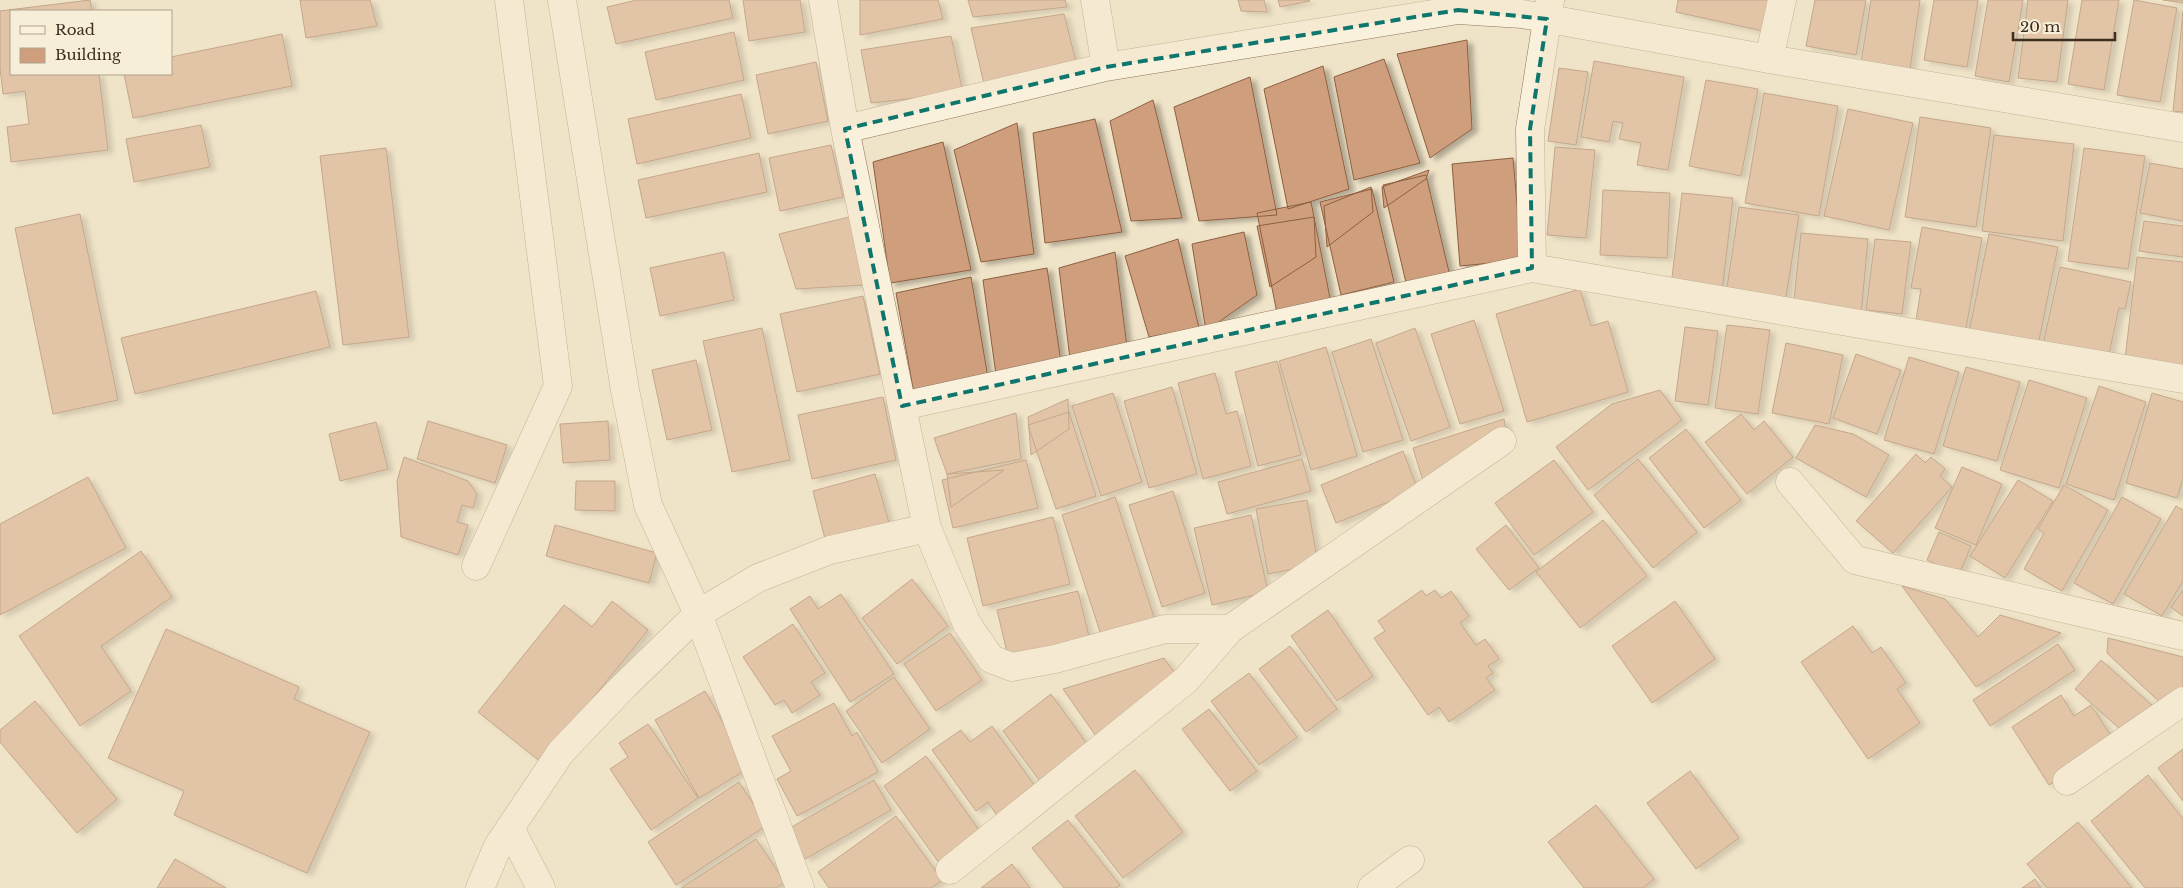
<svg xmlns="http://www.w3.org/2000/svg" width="2183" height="888" font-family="'Libre Baskerville',serif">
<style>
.building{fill:#cf9f7d;stroke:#8d5f41;filter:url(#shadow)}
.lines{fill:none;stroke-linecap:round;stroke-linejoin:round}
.street-casing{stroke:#8d765c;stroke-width:29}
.street{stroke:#faf1dc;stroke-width:28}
.marked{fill:none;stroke:#0f766e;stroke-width:4;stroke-dasharray:10 6;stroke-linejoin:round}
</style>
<defs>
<filter id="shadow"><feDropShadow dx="5.5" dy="3" stdDeviation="2.5" flood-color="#0004"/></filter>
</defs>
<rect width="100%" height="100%" fill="#f0e4c8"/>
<!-- building -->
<path class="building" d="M90 0 92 11H11V74H99L108 150 11 162 7 127 29 124 25 91 3 94 0 68V11Z
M300 0H370L377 26 306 38Z
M637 0H729L733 18 616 44 607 7Z
M743 0H800L805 32 749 41Z
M860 0H938L943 19 860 35Z
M968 0H1065L1067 7 973 17Z
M1238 0H1264L1267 12 1241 11Z
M1278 0H1309L1310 1 1280 7Z
M1678 0H1770L1763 31 1676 12Z
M1815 0H1866L1856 55 1806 46Z
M1871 0H1920L1910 69 1861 62Z
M1934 0H1978L1967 67 1924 60Z
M1988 0H2023L2009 82 1975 76Z
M2028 0H2068L2057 82 2018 78Z
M2082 0H2119L2104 90 2068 84Z
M2134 0 2177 8 2160 102 2117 95Z
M2163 0H2183V3Z
M2183 11V112L2173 111Z
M1064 14 1076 62 984 84 971 28Z
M734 32 744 80 656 100 645 52Z
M282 34 292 86 133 118 124 74H171V57Z
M951 36 963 93 871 103 861 50Z
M1467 40 1472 129 1430 158 1397 54Z
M1384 59 1420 163 1354 180 1334 77Z
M1594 61 1684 77 1668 170 1637 165 1641 143 1619 139 1623 123 1613 121 1609 142 1581 137Z
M816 62 828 121 768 134 756 75Z
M1323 66 1349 189 1288 209 1264 89Z
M1559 68 1588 72 1576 145 1548 141Z
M1250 77 1277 215 1199 221 1174 107Z
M1706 80 1758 89 1741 176 1689 166Z
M1764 93 1838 106 1819 216 1745 203Z
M741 94 751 138 637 164 628 119Z
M1153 100 1182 218 1131 221 1110 121Z
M1848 109 1913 123 1889 230 1824 216Z
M1920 117 1991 128 1976 227 1905 217Z
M1095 119 1122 232 1045 243 1033 133Z
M1017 123 1034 254 981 262 954 150Z
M201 125 210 167 134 182 126 139Z
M1994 135 2074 144 2063 241 1982 231Z
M943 142 971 270 890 283 873 162Z
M831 145 843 197 780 211 769 158Z
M1555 147 1595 150 1586 238 1547 235Z
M386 148 409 337 343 345 320 156Z
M2084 148 2145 156 2128 269 2068 261Z
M759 153 767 192 646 218 638 180Z
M1513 158 1522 260 1460 266 1452 164Z
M2150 163 2183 169V221L2140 213Z
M1429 170 1426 179 1384 208 1382 187Z
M1426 175 1450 276 1407 287 1383 185Z
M1371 187 1373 212 1327 247 1324 206Z
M1372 189 1394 282 1341 295 1320 202Z
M1603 190 1670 193 1667 258 1600 255Z
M1682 193 1733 198 1722 292 1671 286Z
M1311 202 1331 303 1277 313 1257 213Z
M1739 207 1799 215 1785 303 1726 294Z
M80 214 118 400 53 414 15 228Z
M849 217 864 285 796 289 779 234Z
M1314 217 1316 257 1270 287 1257 226Z
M2144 221 2183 226V257L2139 251Z
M1922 227 1982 238 1965 334 1915 326 1921 289 1911 288Z
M1244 232 1257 295 1206 331 1192 244Z
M1801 233 1868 239 1861 315 1793 308Z
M1989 234 2058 247 2037 350 1968 337Z
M1178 239 1199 328 1149 337 1125 256Z
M1875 239 1911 242 1902 314 1866 310Z
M724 252 734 300 660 316 650 268Z
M1115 252 1127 347 1070 359 1059 268Z
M2137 257 2183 262V366L2125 359Z
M2060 267 2131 282 2125 309 2119 308 2107 363 2042 349Z
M1047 268 1061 362 996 375 983 280Z
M971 277 988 378 914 394 896 293Z
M1580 289 1591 326 1608 321 1628 392 1527 422 1496 314Z
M316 291 330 347 135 394 121 338Z
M863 296 880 374 797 392 780 314Z
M1474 320 1504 411 1460 424 1431 334Z
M1727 325 1770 330 1758 414 1715 408Z
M1685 327 1718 331 1708 405 1675 401Z
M762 328 790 460 732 472 703 341Z
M1415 328 1450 427 1411 441 1376 343Z
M1371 339 1403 440 1363 452 1332 352Z
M1786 343 1843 355 1829 424 1772 413Z
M1326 347 1357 456 1311 470 1279 361Z
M1856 354 1901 370 1877 434 1833 418Z
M1909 357 1959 372 1934 454 1884 440Z
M696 360 712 430 667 440 652 370Z
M1277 361 1301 455 1258 466 1235 372Z
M1966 367 2020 382 1997 461 1943 446Z
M1215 373 1226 414 1237 411 1251 466 1203 479 1178 383Z
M2029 380 2087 398 2059 488 2000 470Z
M2099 386 2146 402 2114 500 2066 484Z
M1172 387 1197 474 1149 488 1124 401Z
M1660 390 1682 420 1588 490 1556 447 1612 404Z
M1113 393 1142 482 1101 496 1072 406Z
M2152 393 2183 402V478L2177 498 2126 483Z
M883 397 896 460 812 479 798 415Z
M1068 399 1069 429 1031 455 1028 417Z
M1069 412 1096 496 1056 509 1028 425Z
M1016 413 1021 459 947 474 934 438Z
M1741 414 1754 430 1764 421 1793 457 1747 494 1705 442Z
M1504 419 1507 437 1425 488 1413 448Z
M428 421 507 445 495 483 417 459Z
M608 421 610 460 563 463 560 424Z
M376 422 388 469 340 481 329 434Z
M1815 425 1853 434 1889 455 1866 497 1796 458Z
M1686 429 1741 500 1704 528 1649 458Z
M1403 451 1418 490 1336 523 1321 485Z
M1916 454 1925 463 1931 457 1945 469 1940 476 1952 487 1893 553 1856 521Z
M404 457 468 481 477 494 473 508 462 505 457 522 468 525 458 555 401 537 397 481Z
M1302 459 1311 491 1227 514 1218 482Z
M1638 459 1697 532 1653 568 1594 495Z
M1026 460 1038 508 953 528 942 480Z
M1554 460 1593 512 1534 555 1495 503Z
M1962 467 2002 484 1976 545 1935 528Z
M1004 470 951 507 947 474Z
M875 474 890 526 826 543 813 491Z
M88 477 126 548 0 615V524Z
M2018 480 2053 501 2005 578 1970 556Z
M576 481H615V511L575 510Z
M2064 485 2108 510 2062 591 2024 569 2044 533 2038 529Z
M1173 491 1205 593 1162 607 1129 505Z
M1115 497 1155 620 1102 638 1062 515Z
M2122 497 2161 519 2113 604 2074 583Z
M1307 500 1318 564 1268 574 1256 509Z
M2176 506 2183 510V581L2162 616 2124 594Z
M1251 515 1268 592 1212 605 1194 528Z
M1053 517 1070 584 983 606 967 538Z
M1603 520 1647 576 1580 628 1536 572Z
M555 525 657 553 649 583 546 556Z
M1506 525 1539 568 1509 590 1476 549Z
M1939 532 1971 546 1959 575 1927 560Z
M141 551 172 597 101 646 131 691 80 726 19 636Z
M912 579 948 626 897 664 862 618Z
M1902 586 1945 599 1978 637 2000 615 2061 633 1976 687Z
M1422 590 1426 596 1435 590 1441 598 1451 591 1469 616 1460 623 1476 645 1485 639 1499 659 1488 666 1493 673 1486 678 1495 690 1449 722 1439 707 1428 715 1374 638 1385 631 1378 621Z
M2183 590V616L2171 607Z
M1078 591 1091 645 1010 665 997 610Z
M841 594 894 674 850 702 790 609 810 596 818 609Z
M612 601 648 630 541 762 478 712 564 605 592 627Z
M1675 601 1715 659 1652 703 1612 646Z
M1328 610 1373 676 1337 701 1291 636Z
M793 624 825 673 811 682 820 695 792 713 784 700 775 705 743 657Z
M1853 626 1872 653 1881 647 1906 683 1897 689 1920 723 1868 759 1801 662Z
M166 629 299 687 294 699 370 732 307 873 174 815 184 791 108 758Z
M950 633 982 680 936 711 904 664Z
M2108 638 2183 657V691L2165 707 2107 653Z
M2058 644 2075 670 1990 726 1973 700Z
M1290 646 1337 709 1306 732 1259 669Z
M1164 658 1180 681 1098 739 1063 689Z
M2101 660 2154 707 2128 736 2075 689Z
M1249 673 1297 737 1259 765 1211 701Z
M894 677 930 729 882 763 846 711Z
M705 691 749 768 699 798 655 720Z
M1051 694 1090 748 1042 784 1003 731Z
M2061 695 2074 716 2091 705 2115 742 2049 785 2012 727Z
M35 701 117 799 77 833 0 742V730Z
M834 703 852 736 857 732 878 772 797 816 777 779 791 771 772 736Z
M1209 709 1257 771 1230 791 1182 729Z
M648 724 698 798 651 830 610 769 628 757 619 743Z
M992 726 1037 789 998 817 988 802 976 811 932 750 961 730 970 742Z
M2183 749V801L2158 768Z
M926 756 984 837 942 867 884 786Z
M1135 770 1183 832 1123 878 1075 816Z
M1690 771 1739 838 1696 869 1647 803Z
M2148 775 2183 819V888H2145L2091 821Z
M874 780 891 810 805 859 788 829Z
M739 782 767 825 676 885 648 842Z
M1596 805 1654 879 1643 888H1584L1548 842Z
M896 816 942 880 931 888H829L818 872Z
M1068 820 1120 885 1116 888H1064L1032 848Z
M2078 822 2132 888H2047L2027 864Z
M756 839 785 882 776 888H681Z
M175 859 226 888H157Z
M1012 864 1030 888H981Z
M2035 879 2041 888H2022Z"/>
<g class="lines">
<defs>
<path id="street" d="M562 0 625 390 648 505 698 614 800 888
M823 0 845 129 927 528 967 624 991 659 1012 667 1055 659 1165 629H1230L1502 441
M1095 0 1106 67
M1769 59 1782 0
M845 129 1106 67 1458 10 1522 14 1769 59 2183 128
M1532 268 1530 129 1550 1
M902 406 1532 268 2183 379
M1790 482 1855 560 2183 636
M476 566 558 386 509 0
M2067 781 2183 701
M510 828 541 888
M950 870 1186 680 1230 629
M480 888 498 846 561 752 624 686 698 614 758 578 830 550 927 528
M1372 888 1410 860"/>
</defs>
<!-- street casing -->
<use href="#street" class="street-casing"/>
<!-- street -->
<use href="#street" class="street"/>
</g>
<!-- marked area -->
<path d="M0 0H2183V888H0ZM1458 10 1547 19 1530 129 1532 268 902 406 845 129 1106 67Z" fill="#f0e4c8" fill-opacity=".55" fill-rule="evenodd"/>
<path class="marked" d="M1458 10 1547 19 1530 129 1532 268 902 406 845 129 1106 67Z"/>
<!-- legend -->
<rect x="10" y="10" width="162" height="65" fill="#f7eed8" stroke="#ada18e"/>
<rect x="20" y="26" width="25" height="8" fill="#faf1dc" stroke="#ada18e"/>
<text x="55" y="35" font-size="15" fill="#3d2e20">Road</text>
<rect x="20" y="48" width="25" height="15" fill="#cf9f7d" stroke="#ada18e"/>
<text x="55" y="60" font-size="15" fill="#3d2e20">Building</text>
<!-- scale -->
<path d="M2013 32v8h102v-8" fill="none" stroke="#3d2e20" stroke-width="2.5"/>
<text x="2020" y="32" font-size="15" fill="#3d2e20" stroke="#f7eed8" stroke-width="4" paint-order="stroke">20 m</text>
</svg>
